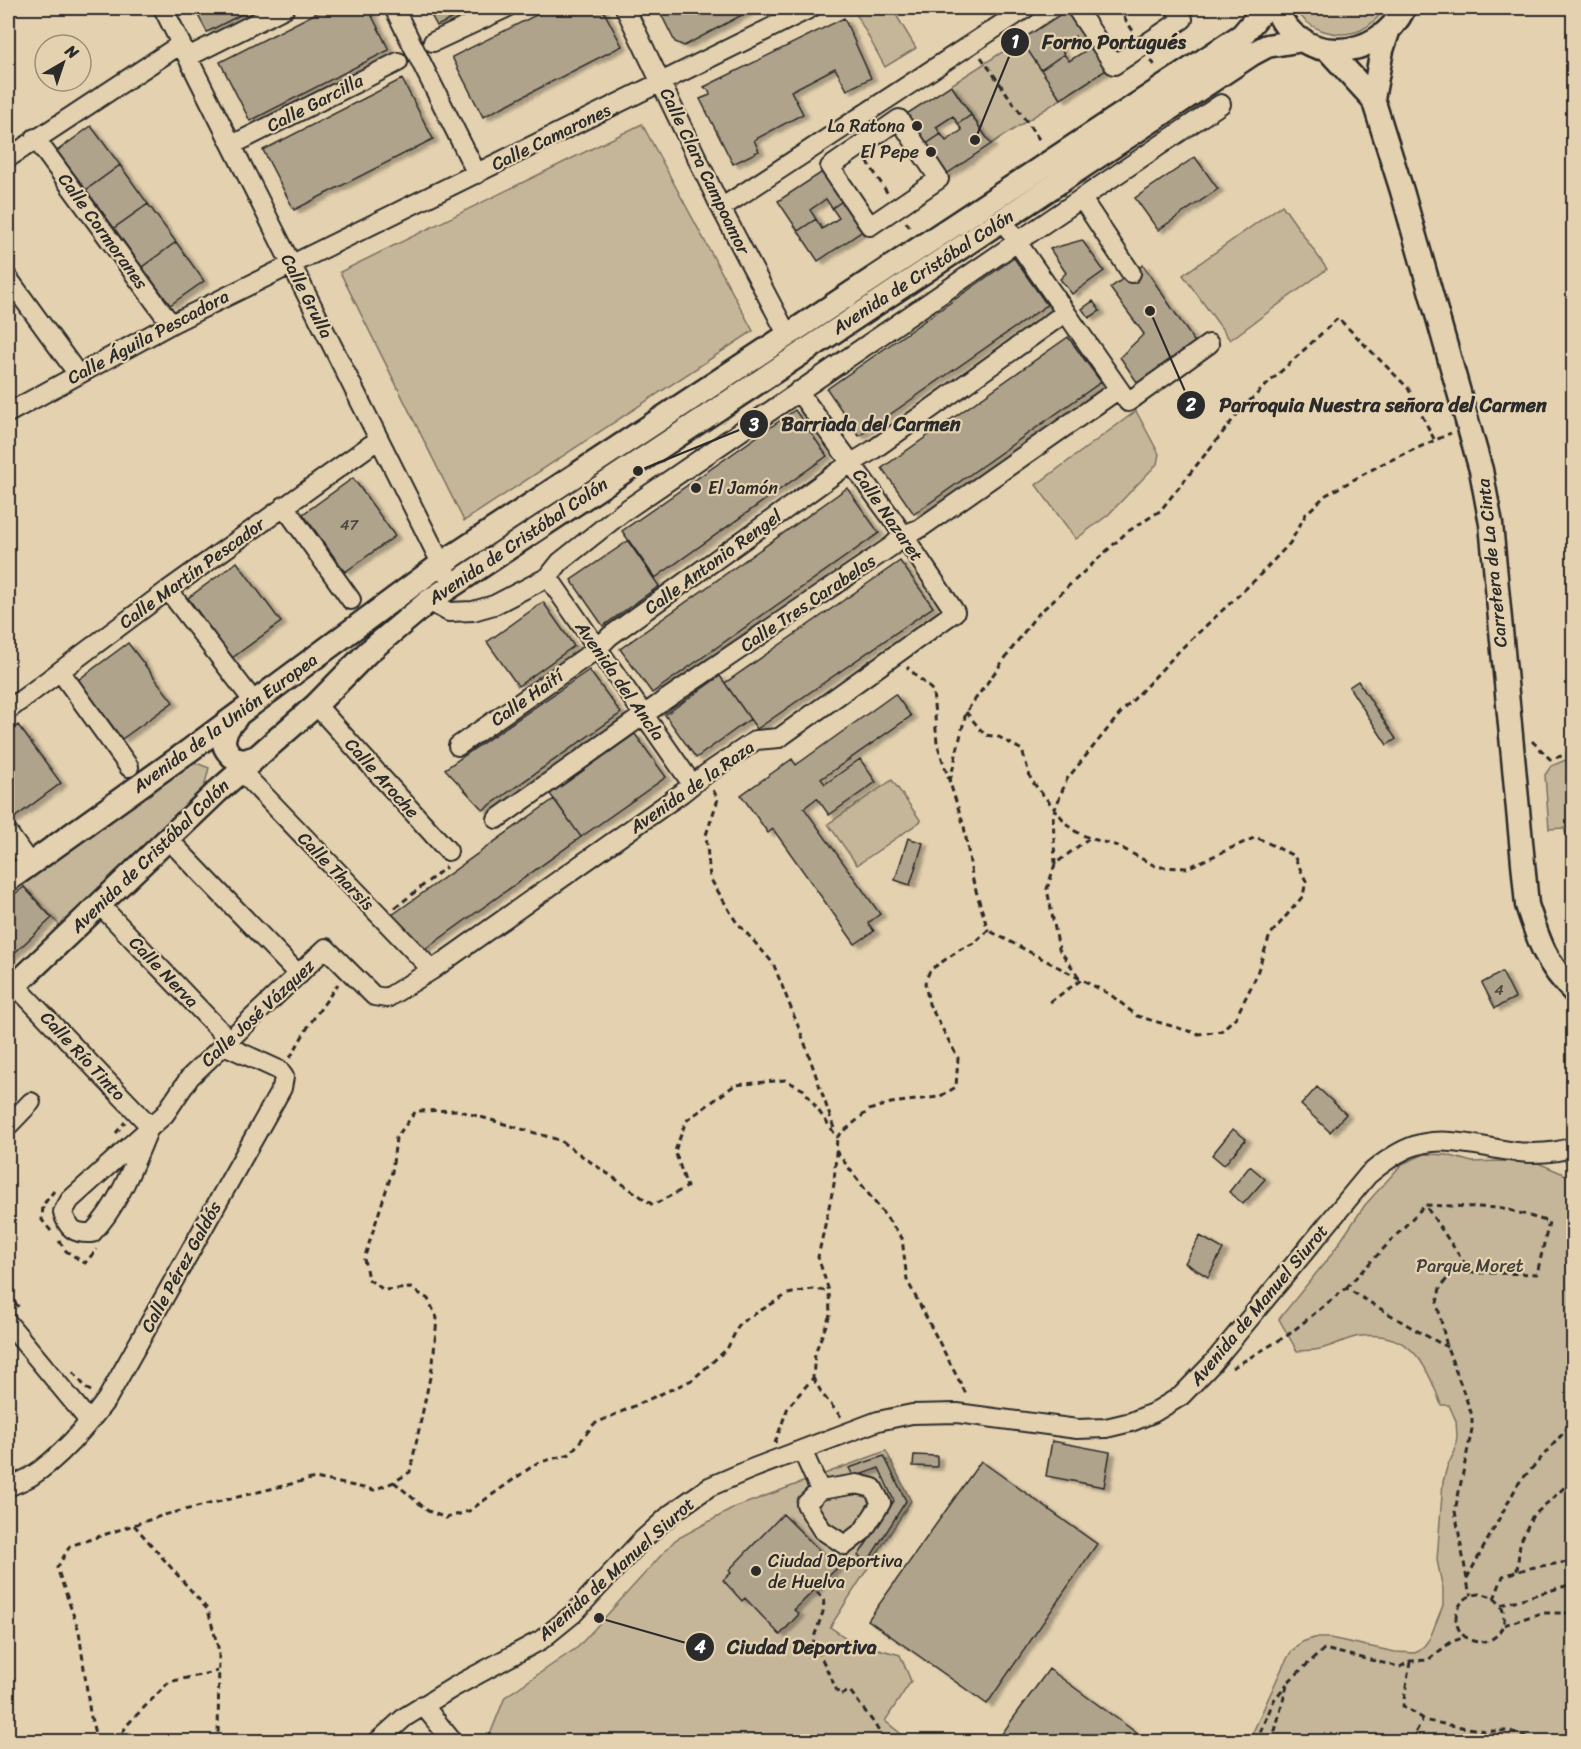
<svg xmlns="http://www.w3.org/2000/svg" width="1581" height="1749" font-family="Sriracha,sans-serif">
<style>
.green{fill:#c6b699;stroke:#787062;stroke-width:1.5}
.building{fill:#b0a38b;stroke:#2b2b2b;stroke-width:1.5;filter:url(#shadow)}
.lines{fill:none;stroke-linecap:round;stroke-linejoin:round}
.minor-casing{stroke:#2b2b2b;stroke-width:22}
.major-casing{stroke:#2b2b2b;stroke-width:27}
.path{stroke:#2b2b2b;stroke-width:3;stroke-dasharray:6 4.5;stroke-linecap:butt}
.minor{stroke:#e4d1af;stroke-width:18}
.major{stroke:#e4d1af;stroke-width:22}
.poi-dot{fill:#2b2b2b;stroke:#e4d1af;stroke-width:2}
.labels{text-anchor:middle;stroke-width:4.5;stroke-linejoin:round;paint-order:stroke}
.number-label{font-size:15px;fill:#4c4943}
.street-label{font-size:18px;fill:#2b2b2b;stroke:#e4d1af}
.poi-label{font-size:18px;fill:#2b2b2b;stroke:#e4d1af;text-anchor:end}
.park-label{font-size:18px;fill:#42403c;stroke:#e4d1af}
.leader{fill:none;stroke:#2b2b2b;stroke-width:2}
.callout-dot{fill:#2b2b2b;stroke:#e4d1af;stroke-width:2}
.mark-label{font-size:18px;text-anchor:middle;font-weight:bold;fill:#fff}
.callout-label{font-size:20px;text-anchor:middle;font-weight:bold;fill:#2b2b2b;stroke:#e4d1af;stroke-width:4.5;stroke-linejoin:round;paint-order:stroke}
</style>
<defs>
<filter id="shadow"><feDropShadow dx="5.5" dy="3" stdDeviation="1.5" flood-color="#0004"/></filter>
</defs>
<rect width="100%" height="100%" fill="#e4d1af"/>
<filter id="ink" filterUnits="userSpaceOnUse"><feTurbulence type="fractalNoise" baseFrequency=".0167" numOctaves="2"/><feDisplacementMap in="SourceGraphic" scale="12" xChannelSelector="R" yChannelSelector="G"/><feConvolveMatrix kernelMatrix="1 2 1 2 8 2 1 2 1" color-interpolation-filters="sRGB"/></filter>
<g filter="url(#ink)">
<!-- green -->
<path class="green" d="M865 8H892L916 48 885 67 855 12Z
M1295 8H1386C1379 16 1372 25 1361 30 1337 40 1307 30 1295 8Z
M1021 40 1061 99 991 144 951 85Z
M642 124 753 331 464 521 340 272Z
M1282 205 1327 269 1230 340 1183 275Z
M1136 411 1159 454 1157 464 1108 515 1076 539 1036 485Z
M1573 757H1574L1573 857 1564 828 1549 829 1545 775 1551 766Z
M191 761 209 768 203 791 61 927 21 883Z
M892 780 921 821 857 865 828 824Z
M1425 1154 1447 1155 1472 1162 1499 1161 1538 1163 1573 1178V1741H1249L1283 1666 1291 1652 1302 1642 1314 1638H1330L1395 1652 1415 1653 1424 1646 1430 1638 1443 1605V1589L1437 1560 1443 1482 1447 1467 1455 1451 1457 1436 1456 1421 1449 1405H1441C1427 1364 1411 1331 1361 1336 1346 1338 1334 1346 1320 1349 1313 1351 1304 1350 1297 1351L1279 1319 1331 1255 1365 1205 1402 1164Z
M886 1451 911 1501 830 1627 852 1642 900 1655 911 1681 885 1721 910 1741 489 1742V1737L505 1697 578 1647 675 1540 736 1507Z"/>
<!-- building -->
<path class="building" d="M194 8H254L207 32Z
M326 8H368L389 50 250 121 220 62Z
M427 8H473L437 26Z
M550 8H602L622 46 483 117 452 57Z
M658 8H755L684 46 675 42Z
M1070 8 1094 35 1081 44 1075 36 1059 47 1064 54 1041 70 1021 40Z
M844 18 871 78 847 90 835 68 791 91 803 114 754 140 759 151 733 164 700 99 710 95 709 91 704 87Z
M1094 35 1114 65 1061 99 1041 70 1064 54 1069 61 1085 51 1081 44Z
M402 79 433 139 294 210 263 150Z
M951 85 971 115 958 124 953 116 936 127 941 134 919 149 899 119Z
M971 115 991 144 939 179 919 149 941 134 946 141 962 130 958 124Z
M91 126 120 165 86 190 57 151Z
M1195 157 1218 189 1158 230 1135 198Z
M120 165 148 204 114 228 86 190Z
M830 167 850 196 832 208 826 199 810 210 816 219 798 231 778 201Z
M850 196 870 226 818 261 798 231 816 219 822 229 839 218 832 208Z
M148 204 176 242 142 267 114 228Z
M1082 240 1104 271 1072 294 1060 279 1066 273 1050 249Z
M176 242 204 281 170 305 142 267Z
M1014 258 1047 305 859 436 827 389Z
M1143 265 1198 347 1141 388 1120 357 1144 334 1110 288Z
M1093 301 1100 311 1089 318 1082 309Z
M1068 337 1101 382 914 514 882 468Z
M795 410 827 456 655 578 622 531Z
M353 478 395 536 345 572 303 514Z
M847 488 879 533 652 693 620 649Z
M628 541 659 586 603 626 571 580Z
M900 561 933 607 757 729 725 683Z
M237 562 281 622 232 658 188 598Z
M543 602 574 646 518 686 487 642Z
M128 643 173 702 122 739 78 680Z
M589 670 621 713 483 810 445 769Z
M720 676 750 719 696 758 665 715Z
M1358 681 1396 739 1387 745 1349 687Z
M895 694 911 716 821 779 825 784 860 759 876 782 829 815 817 798 804 808 880 914 868 923 874 931 855 944 773 829 768 833 741 795 792 759 796 765Z
M18 725 61 783 10 821 8 817V733Z
M635 734 666 777 581 837 550 794Z
M554 799 581 837 424 950 392 915Z
M908 838 923 843 910 885 895 880Z
M24 887 52 918 8 959V899Z
M1502 972 1515 998 1495 1008 1482 983Z
M1317 1087 1346 1114 1330 1132 1301 1105Z
M1233 1129 1246 1139 1224 1165 1212 1155Z
M1250 1166 1265 1179 1243 1204 1229 1192Z
M1200 1236 1223 1249 1208 1277 1185 1263Z
M1052 1441 1110 1452 1104 1487 1046 1476Z
M914 1455 937 1456V1467L913 1466Z
M884 1456 906 1501 868 1561 858 1556 894 1501 879 1468 854 1477 849 1468Z
M981 1461 1097 1544 987 1704 868 1620Z
M783 1514 837 1568 794 1610 799 1614 780 1635 745 1598 742 1601 723 1580 731 1573 729 1570Z
M1049 1669 1149 1742H996Z"/>
<g class="lines">
<defs>
<path id="minor" d="M163 8 447 575
M394 8 477 174
M625 8 721 208 787 334
M1076 8 1114 65 1183 19 1175 8
M433 42 506 8
M188 57 285 8
M899 119 939 179 870 226 830 167Z
M35 138 171 324
M232 145 398 62
M8 158 181 44
M1082 199 1131 273
M721 208 1026 8
M8 278 77 373
M1209 344 1128 402 1017 242 1221 104
M8 413 171 324 811 8
M284 506 351 600
M548 577 692 784
M168 590 254 702
M429 601 449 612 473 611 494 605 548 577 560 562 623 512 1017 242 1003 220
M60 671 129 767
M316 705 448 851
M8 710 168 590 379 439
M458 746 597 649 610 636 839 471 873 450 1066 312
M241 771 432 970
M497 819 662 702 892 546 903 535 919 529 1119 389
M8 833 30 864
M168 839 299 975
M100 905 229 1040
M15 985 150 1126
M8 1126 31 1102
M150 1126C134 1163 120 1204 92 1233 74 1234 67 1228 63 1212L70 1200 165 1114 190 1077 326 948 374 996 387 998 432 970 682 793 706 774 756 740 779 738 955 612 893 520 798 391
M8 1323 89 1421
M802 1450 820 1490 857 1484 873 1488 881 1503 863 1531 845 1545 822 1530 806 1504 820 1490
M8 1487C15 1484 23 1481 30 1477 58 1460 88 1425 107 1399L282 1088 284 1077 279 1070 224 1045
M423 1705 453 1742
M377 1742 405 1717 454 1687 541 1640 573 1614 640 1542 672 1513 709 1487 751 1469 878 1421 912 1414 957 1413 1077 1429 1106 1428 1131 1422 1153 1413 1181 1396 1212 1364 1368 1175C1412 1138 1432 1137 1487 1147 1502 1150 1517 1153 1533 1153 1546 1153 1561 1152 1574 1146"/>
<path id="major" d="M1276 8C1297 66 1379 62 1404 8
M1328 50 1373 99 1402 191 1481 470 1491 524 1527 905C1539 942 1546 964 1574 992
M1373 99 1382 50 1388 32
M236 718C227 728 218 741 229 753 232 757 237 760 242 761 246 761 252 758 257 757
M8 880 190 750 441 564 1242 35 1265 8
M8 992 218 791 316 705 367 653 429 601 1252 54 1267 46 1303 40"/>
</defs>
<!-- minor casing -->
<use href="#minor" class="minor-casing"/>
<!-- major casing -->
<use href="#major" class="major-casing"/>
<!-- path -->
<path class="path" d="M1118 8 1135 34
M981 57 1041 142
M1151 60 1156 67
M867 161 888 194
M906 222 910 228
M966 712 985 735 999 737 1022 750 1031 780 1071 829 1089 838 1118 846 1157 867 1187 868 1256 837 1294 856 1306 881 1303 896 1270 935 1255 979 1236 1017 1221 1031 1199 1034 1137 1016 1111 995 988 930
M1532 741 1550 759 1574 753
M950 781 966 712 1035 617 1127 532 1160 511 1243 407 1338 318 1408 388 1434 439
M713 790 718 799 706 835 710 878 735 920 773 963 804 1041 835 1131
M1055 864 1053 814 1067 779 1119 715 1182 648 1255 580 1290 543 1306 514 1326 495 1382 464 1451 433
M395 908 446 867
M1050 1002 1081 980 1059 949 1047 889 1055 864 1089 838
M290 1058 309 1025 338 984
M116 1133 125 1122
M836 1151 902 1238 907 1280 966 1394
M51 1231 42 1220 43 1205 54 1191
M59 1241 66 1251 85 1263 97 1249
M1472 1274 1425 1205 1503 1208 1549 1222 1537 1274 1452 1272 1440 1288 1437 1303 1447 1347 1472 1415V1429L1455 1511 1469 1591 1472 1595
M1346 1288 1425 1205
M8 1294 21 1310
M1232 1368 1288 1335 1346 1288 1414 1329 1447 1347
M73 1372 87 1389 91 1391
M813 1378 823 1395 842 1418
M775 1443 788 1407 813 1378 815 1353 830 1315 829 1291 818 1257 834 1184 837 1137
M394 1482 428 1511 446 1518 469 1511 537 1463 570 1454 594 1424 692 1380 727 1349 740 1323 788 1294 812 1289 829 1291
M134 1525 208 1610 219 1651 218 1742
M1517 1571 1520 1543 1532 1517 1567 1485 1574 1483
M1467 1578 1518 1484 1574 1421
M817 1592 824 1600 823 1612 813 1640 839 1695 850 1691 874 1723 885 1742
M1456 1618a24 24 0 1 1 48 0a24 24 0 1 1-48 0Z
M1494 1599 1503 1576 1529 1568 1574 1561
M1501 1605 1569 1585 1574 1586
M1504 1625 1541 1613H1569L1574 1615
M1410 1662 1403 1706 1427 1721 1485 1731H1510L1532 1739 1534 1742
M8 1734 20 1742
M97 1742 90 1713 79 1631 57 1568 70 1546 164 1515 315 1478 374 1490 394 1482 410 1472 433 1363 437 1318 428 1299 411 1288 384 1290 368 1279 364 1259 392 1172 396 1138 416 1111 457 1110 559 1140 653 1205 687 1187 675 1151 686 1121 735 1085 785 1080 804 1090 837 1137 869 1110 891 1103 939 1097 956 1087 958 1058 929 1004 925 983 930 970 961 949 976 942 988 930 973 881 964 826 937 743 933 691 907 667
M117 1742 127 1725 169 1682 218 1671
M1256 1742 1274 1700 1287 1684
M1272 1742 1288 1682 1324 1649 1400 1667 1410 1661 1428 1660 1451 1642 1465 1637
M1414 1742V1735L1423 1719"/>
<!-- minor -->
<use href="#minor" class="minor"/>
<!-- major -->
<use href="#major" class="major"/>
</g>
</g>
<!-- markers -->
<g class="poi-dot">
<circle cx="917" cy="126" r="6"/>
<circle cx="931" cy="152" r="6"/>
<circle cx="696" cy="488" r="6"/>
<circle cx="756" cy="1571" r="6"/>
</g>
<g class="labels">
<!-- number labels -->
<g class="number-label">
<text x="349" y="530">47</text>
<text x="1499" y="995">4</text>
</g>
<!-- street labels -->
<g class="street-label">
<text transform="translate(315 103) rotate(-27)" y="6">Calle Garcilla</text>
<text transform="translate(551 137) rotate(-26)" y="6">Calle Camarones</text>
<text transform="translate(705 171) rotate(64)" y="6">Calle Clara Campoamor</text>
<text transform="translate(103 231) rotate(54)" y="6">Calle Cormoranes</text>
<text transform="translate(923 272) rotate(-33)" y="6">Avenida de Cristóbal Colón</text>
<text transform="translate(307 296) rotate(63)" y="6">Calle Grulla</text>
<text transform="translate(148 337) rotate(-28)" y="6">Calle Águila Pescadora</text>
<text transform="translate(888 515) rotate(55)" y="6">Calle Nazaret</text>
<text transform="translate(518 541) rotate(-34)" y="6">Avenida de Cristóbal Colón</text>
<text transform="translate(713 562) rotate(-36)" y="6">Calle Antonio Rengel</text>
<text transform="translate(1492 563) rotate(-96)" y="6">Carretera de La Cinta</text>
<text transform="translate(192 573) rotate(-36)" y="6">Calle Martín Pescador</text>
<text transform="translate(808 603) rotate(-34)" y="6">Calle Tres Carabelas</text>
<text transform="translate(620 681) rotate(55)" y="6">Avenida del Ancla</text>
<text transform="translate(527 698) rotate(-35)" y="6">Calle Haití</text>
<text transform="translate(225 723) rotate(-36)" y="6">Avenida de la Unión Europea</text>
<text transform="translate(382 778) rotate(48)" y="6">Calle Aroche</text>
<text transform="translate(692 787) rotate(-35)" y="6">Avenida de la Raza</text>
<text transform="translate(150 856) rotate(-44)" y="6">Avenida de Cristóbal Colón</text>
<text transform="translate(336 871) rotate(46)" y="6">Calle Tharsis</text>
<text transform="translate(164 972) rotate(46)" y="6">Calle Nerva</text>
<text transform="translate(258 1013) rotate(-43)" y="6">Calle José Vázquez</text>
<text transform="translate(83 1056) rotate(47)" y="6">Calle Río Tinto</text>
<text transform="translate(181 1267) rotate(-61)" y="6">Calle Pérez Galdós</text>
<text transform="translate(1259 1305) rotate(-50)" y="6">Avenida de Manuel Siurot</text>
<text transform="translate(616 1569) rotate(-42)" y="6">Avenida de Manuel Siurot</text>
</g>
<!-- poi labels -->
<g class="poi-label">
<text x="905" y="132">La Ratona</text>
<text x="919" y="158">El Pepe</text>
<text x="708" y="494" text-anchor="start">El Jamón</text>
<text x="768" y="1567" text-anchor="start">Ciudad Deportiva<tspan x="768" dy="21">de Huelva</tspan></text>
</g>
<!-- park labels -->
<g class="park-label">
<text x="1470" y="1272">Parque Moret</text>
</g>
</g>
<!-- callouts -->
<path class="leader" d="M975 140L1015 42M1150 311L1191 405M638 471L754 424M599 1618L700 1647"/>
<g class="callout-dot">
<circle cx="975" cy="140" r="6"/>
<circle cx="1150" cy="311" r="6"/>
<circle cx="638" cy="471" r="6"/>
<circle cx="599" cy="1618" r="6"/>
<circle cx="1015" cy="42" r="15"/>
<circle cx="1191" cy="405" r="15"/>
<circle cx="754" cy="424" r="15"/>
<circle cx="700" cy="1647" r="15"/>
</g>
<g class="mark-label">
<text x="1015" y="48">1</text>
<text x="1191" y="411">2</text>
<text x="754" y="431">3</text>
<text x="700" y="1653">4</text>
</g>
<g class="callout-label">
<text x="1114" y="49">Forno Portugués</text>
<text x="1383" y="412">Parroquia Nuestra señora del Carmen</text>
<text x="871" y="431">Barriada del Carmen</text>
<text x="802" y="1654">Ciudad Deportiva</text>
</g>
<!-- margin -->
<rect width="1581" height="1749" fill="none" stroke="#e4d1af" stroke-width="30"/>
<rect x="15" y="15" width="1551" height="1719" fill="none" stroke="#2b2b2b" stroke-width="2" filter="url(#ink)"/>
<!-- north arrow -->
<g transform="translate(63 63) rotate(39)"><circle r="28" fill="#e4d1af" stroke="#9a8f7a" stroke-width="1.5"/>
<path d="M0-4.5L10 22L0 15L-10 22Z" fill="#2b2b2b"/>
<text y="-9" font-size="16" font-weight="bold" text-anchor="middle" fill="#2b2b2b">N</text>
</g>
</svg>
